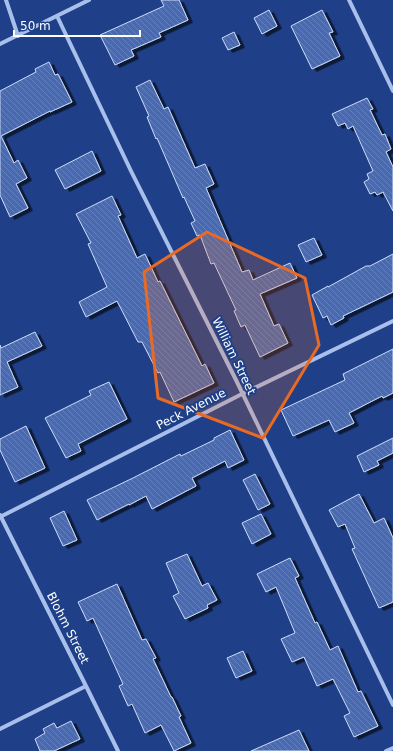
<svg xmlns="http://www.w3.org/2000/svg" width="393" height="751" font-family="'DejaVu Sans',sans-serif">
<style>
.building{fill:url(#building-back-hatch);stroke:#cedcf8;filter:url(#shadow)}
.lines{fill:none;stroke-linecap:round;stroke-linejoin:round}
.minor{stroke:#a9bfeb;stroke-width:4}
.marked{fill:#ea6a24;fill-opacity:0.2;stroke:#ea6a24;stroke-width:3;stroke-linejoin:round}
.labels{text-anchor:middle;stroke-width:4;stroke-linejoin:round;paint-order:stroke}
.street-label{font-size:12px;fill:#fff;stroke:#1f4088}
</style>
<defs>
<pattern id="building-back-hatch" width="6" height="6" patternUnits="userSpaceOnUse"><rect width="6" height="6" fill="#4869b0"/><path d="M-1 5l2 2M0 0l6 6M5-1l2 2" fill="none" stroke="#6380bc"/></pattern>
<filter id="shadow"><feDropShadow dx="4.5" dy="2.5" stdDeviation="0" flood-color="#0009"/></filter>
</defs>
<rect width="100%" height="100%" fill="#1f4088"/>
<!-- building -->
<path class="building" d="M161 0H179L188 20 159 33 161 37 131 50 134 56 115 65 100 35 164 6Z
M269 10 277 26 262 34 254 18Z
M322 10 333 32 329 33 340 56 312 69 291 26Z
M234 32 240 45 228 50 222 38Z
M49 62 55 75 58 74 72 102 50 112V111L1 136 14 163 18 160 27 178 16 184 28 208 10 217 0 195V91L36 72 35 69Z
M150 80 164 109 168 107 195 168 205 164 214 184 206 188 242 272 249 270 253 280 290 263 297 278 260 294 274 326 279 324 288 343 260 357 245 325 241 327 234 311 236 310 214 263 211 264 200 235 197 236 191 223 195 221 184 197 183 198 157 138 156 139 147 117 149 116 136 87Z
M367 98 373 109 370 110 382 135 385 134 391 149 386 152 393 167V211L383 192 377 195 375 192 370 194 364 182 369 179 367 174 373 171 353 126 348 129 345 123 338 126 332 114Z
M92 151 101 171 65 189 55 170Z
M112 196 121 215 118 216 137 258 145 254 158 282 160 281 202 366 205 364 214 383 174 402 160 372 158 373 142 342H138L117 301 86 317 79 302 107 287 88 244 91 243 76 214Z
M314 238 322 255 306 262 298 245Z
M393 254V292L343 316 344 318 331 325 327 316 323 318 312 295 328 286V287L366 266H370Z
M35 332 42 346 7 362 18 387 0 395V345L1 348Z
M393 349V393L383 398 382 396 349 413 354 423 335 432 329 420 293 436 281 410 345 380 343 374Z
M109 382 127 419 78 444 81 451 66 458 45 418 91 395 89 391Z
M26 426 45 468 15 482 0 450V439Z
M230 430 244 460 228 468 225 461 192 478 196 486 152 509 146 496 129 505V504L97 520 87 500 133 478 180 454 181 456 214 440V438Z
M393 438V453L377 461 379 465 364 472 357 456Z
M255 474 270 504 258 510 243 480Z
M359 494 374 523 384 518 393 538V602L379 608 352 549 355 548 345 524 338 527 329 510Z
M64 511 77 540 63 546 50 518Z
M261 514 271 534 252 544 242 523Z
M187 554 202 586 208 583 217 600 207 605 208 608 185 619 173 596 179 593 166 563Z
M290 558 299 576 295 578 315 623 317 622 330 650 338 646 358 692 361 691 378 726 354 737 344 716 350 713 333 679 317 686 304 657 292 662 281 639 295 633 276 587 266 592 257 574Z
M117 584 142 640 146 639 156 658 153 659 171 697H172L181 716 179 717 191 743 174 751 161 725 145 733 132 704 128 706 119 686 123 684 93 618 87 621 78 602Z
M243 651 252 671 236 678 227 658Z
M71 721 80 739 54 751H40L35 739 45 733 43 729 54 723 57 728Z
M299 730 309 751H251Z"/>
<g class="lines">
<!-- minor -->
<path class="minor" d="M6 0 18 36
M349 0 393 91
M57 16 131 171 236 380 393 705
M0 44 89 0
M0 515 86 686 118 751
M0 517 242 394 393 321
M0 729 86 686
M386 751 393 748"/>
</g>
<!-- marked area -->
<path class="marked" d="M207 232 305 278 319 345 263 438 158 398 144 272Z"/>
<g class="labels">
<!-- street labels -->
<g class="street-label">
<text transform="translate(234 356) rotate(64)" y="4">William Street</text>
<text transform="translate(191 409) rotate(-27)" y="4">Peck Avenue</text>
<text transform="translate(68 628) rotate(63)" y="4">Blohm Street</text>
</g>
</g>
<!-- scale -->
<path d="M14 30v6h126v-6" fill="none" stroke="#ffffff" stroke-width="2"/>
<text x="20" y="30" font-size="12" fill="#ffffff" stroke="#1f4088" stroke-width="3" paint-order="stroke">50 m</text>
</svg>
